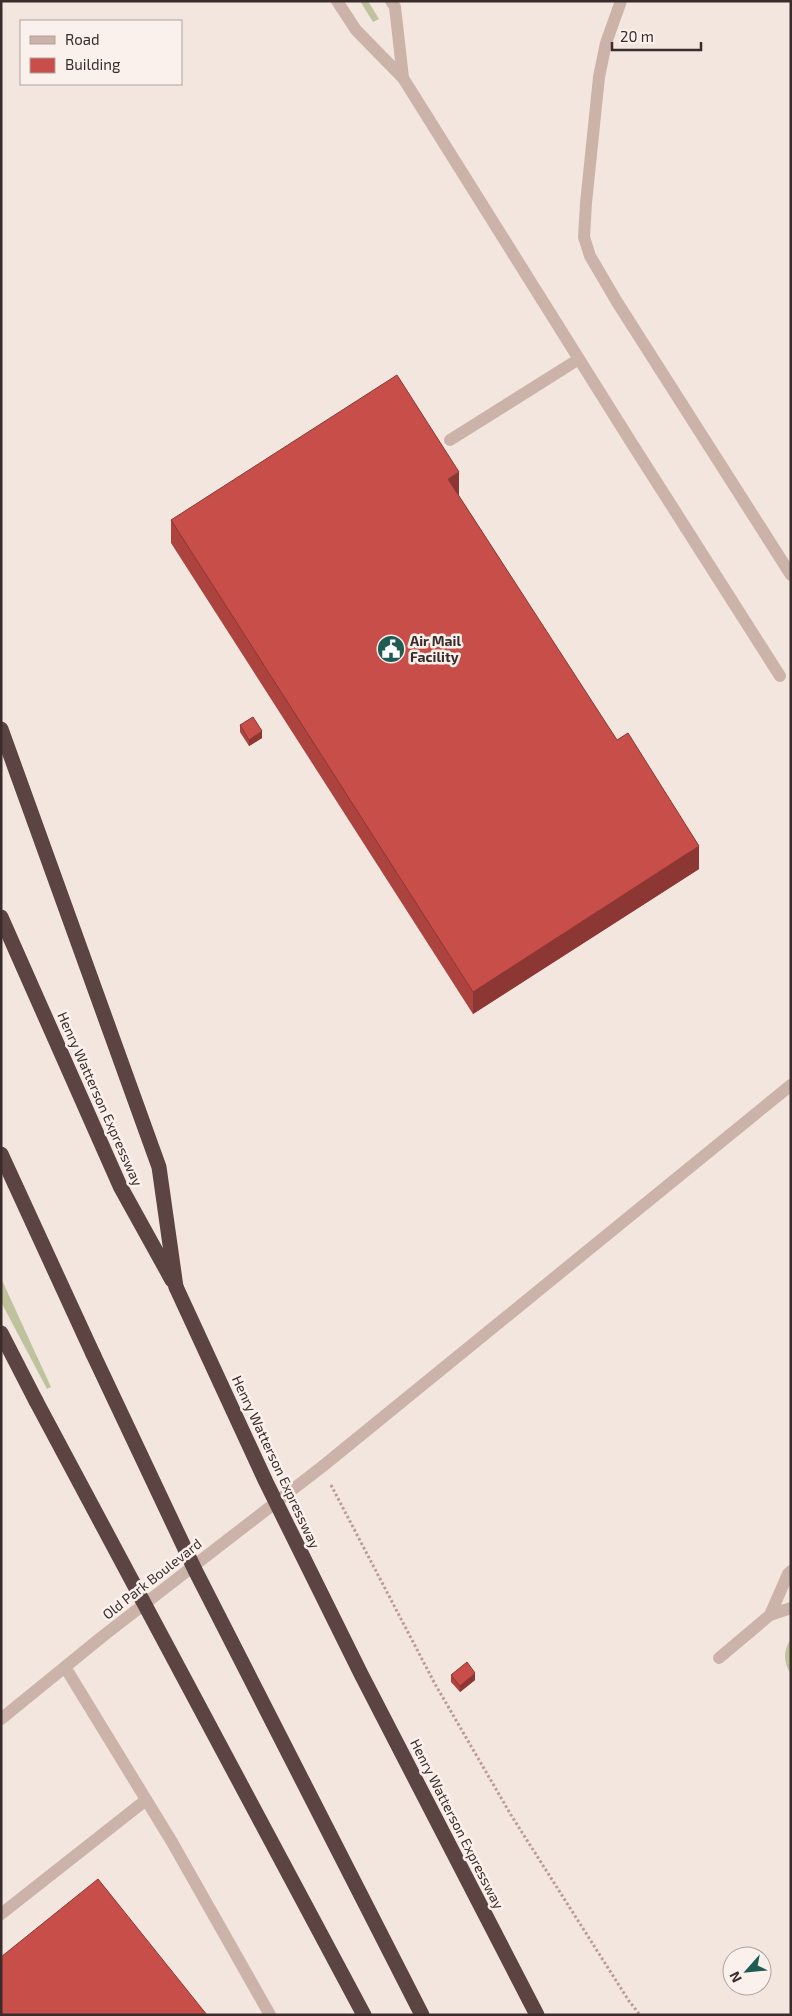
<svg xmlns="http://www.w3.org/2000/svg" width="792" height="2016" font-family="'Exo 2',sans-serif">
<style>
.green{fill:#bec39e}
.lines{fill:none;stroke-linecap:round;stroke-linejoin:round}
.path{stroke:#b89d95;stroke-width:3;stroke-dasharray:2.5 2.5;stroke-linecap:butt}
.service{stroke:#ccb3aa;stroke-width:12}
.minor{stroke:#ccb3aa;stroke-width:12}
.motorway{stroke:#5b4441;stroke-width:15}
.motorway-bridge{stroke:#5b4441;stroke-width:15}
.wall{fill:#ac433f}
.shaded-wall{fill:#8c3733}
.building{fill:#c84e49;stroke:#8c3733}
.labels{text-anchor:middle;stroke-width:5;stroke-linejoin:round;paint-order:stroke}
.poi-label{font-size:14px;font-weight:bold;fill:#3a2c2a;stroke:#fbf1ec;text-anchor:start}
.street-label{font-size:14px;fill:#3a2c2a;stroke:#fbf1ec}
</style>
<rect width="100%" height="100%" fill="#f3e6df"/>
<!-- green -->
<path class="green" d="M360 1H368L379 19 373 22Z
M1 1278 51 1387 47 1389 1 1302Z
M791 1639V1674C783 1662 783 1650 791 1639Z"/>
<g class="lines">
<!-- path -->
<path class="path" d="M331 1485 435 1684 511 1815 629 2001 640 2015"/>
<!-- service -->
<path class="service" d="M337 1 356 30 403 78 631 442 780 676
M391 1 395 7 403 78
M621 1 606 43 599 77 586 203 584 237 590 256 617 302 791 575
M450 440 579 359
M323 1466 791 1085
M770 1615 788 1574 791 1571
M719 1658 770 1615 791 1608
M65 1667 172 1842 270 2015
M1 1914 146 1800"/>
<!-- minor -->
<path class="minor" d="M1 1719 103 1636 323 1466"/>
<!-- motorway -->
<path class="motorway" d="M1 729 159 1167 176 1287
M1 917 120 1186 172 1280
M1 1154 93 1354
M1 1333 36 1401"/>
<!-- motorway-bridge -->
<path class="motorway-bridge" d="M176 1287 266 1482 361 1674 537 2015
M93 1354 195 1570 422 2015
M36 1401 364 2015"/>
</g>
<!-- wall -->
<path class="wall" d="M458 495 699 869 473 1014 171 543V520L459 495Z
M240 725 262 738 249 746 240 732Z
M451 1675 475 1680 460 1692 451 1682Z"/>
<!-- shaded-wall -->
<path class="shaded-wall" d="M459 472V495L448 502V479Z
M262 731V738L249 746V740Z
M699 846V869L473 1014V992Z
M475 1673V1680L460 1692V1686Z"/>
<!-- building -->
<path class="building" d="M397 375 459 472 448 479 617 740 628 733 699 846 473 992 171 520Z
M253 717 262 731 249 740 240 725Z
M467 1662 475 1673 460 1686 451 1675Z
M98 1879 207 2015H1V1957Z"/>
<!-- icons -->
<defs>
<symbol id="civic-disc" viewBox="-11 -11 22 22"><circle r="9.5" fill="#1e5c54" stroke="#fbf1ec"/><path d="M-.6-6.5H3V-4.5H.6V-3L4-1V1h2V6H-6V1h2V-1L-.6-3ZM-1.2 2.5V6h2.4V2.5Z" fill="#fff"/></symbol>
</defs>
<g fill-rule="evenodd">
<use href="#civic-disc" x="375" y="633" width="32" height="32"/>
</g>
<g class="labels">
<!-- poi labels -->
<g class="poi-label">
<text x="410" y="646">Air Mail<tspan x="410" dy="16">Facility</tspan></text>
</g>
<!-- street labels -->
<g class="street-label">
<text transform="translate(100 1099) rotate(66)" y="5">Henry Watterson Expressway</text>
<text transform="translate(276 1462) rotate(65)" y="5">Henry Watterson Expressway</text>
<text transform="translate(152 1579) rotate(-38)" y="5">Old Park Boulevard</text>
<text transform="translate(457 1824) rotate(63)" y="5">Henry Watterson Expressway</text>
</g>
</g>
<!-- border -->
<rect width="792" height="2016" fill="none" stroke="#3a2c2a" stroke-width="5"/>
<!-- legend -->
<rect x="20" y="20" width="162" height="65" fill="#fbf1ec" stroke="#aea29e"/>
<rect x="30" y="36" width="25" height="8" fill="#ccb3aa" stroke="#aea29e"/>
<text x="65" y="45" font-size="15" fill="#3a2c2a">Road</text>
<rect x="30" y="58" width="25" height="15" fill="#c84e49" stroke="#aea29e"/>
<text x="65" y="70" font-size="15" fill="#3a2c2a">Building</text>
<!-- north arrow -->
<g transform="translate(747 1971) rotate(243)"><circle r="24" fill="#fbf1ec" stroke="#aea29e"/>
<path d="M0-4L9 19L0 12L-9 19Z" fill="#1e5c54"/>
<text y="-8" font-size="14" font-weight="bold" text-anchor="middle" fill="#3a2c2a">N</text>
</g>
<!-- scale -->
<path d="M612 42v8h89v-8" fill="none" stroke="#3a2c2a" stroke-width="2.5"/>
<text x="620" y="42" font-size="15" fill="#3a2c2a" stroke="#fbf1ec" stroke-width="4" paint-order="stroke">20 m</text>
</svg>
